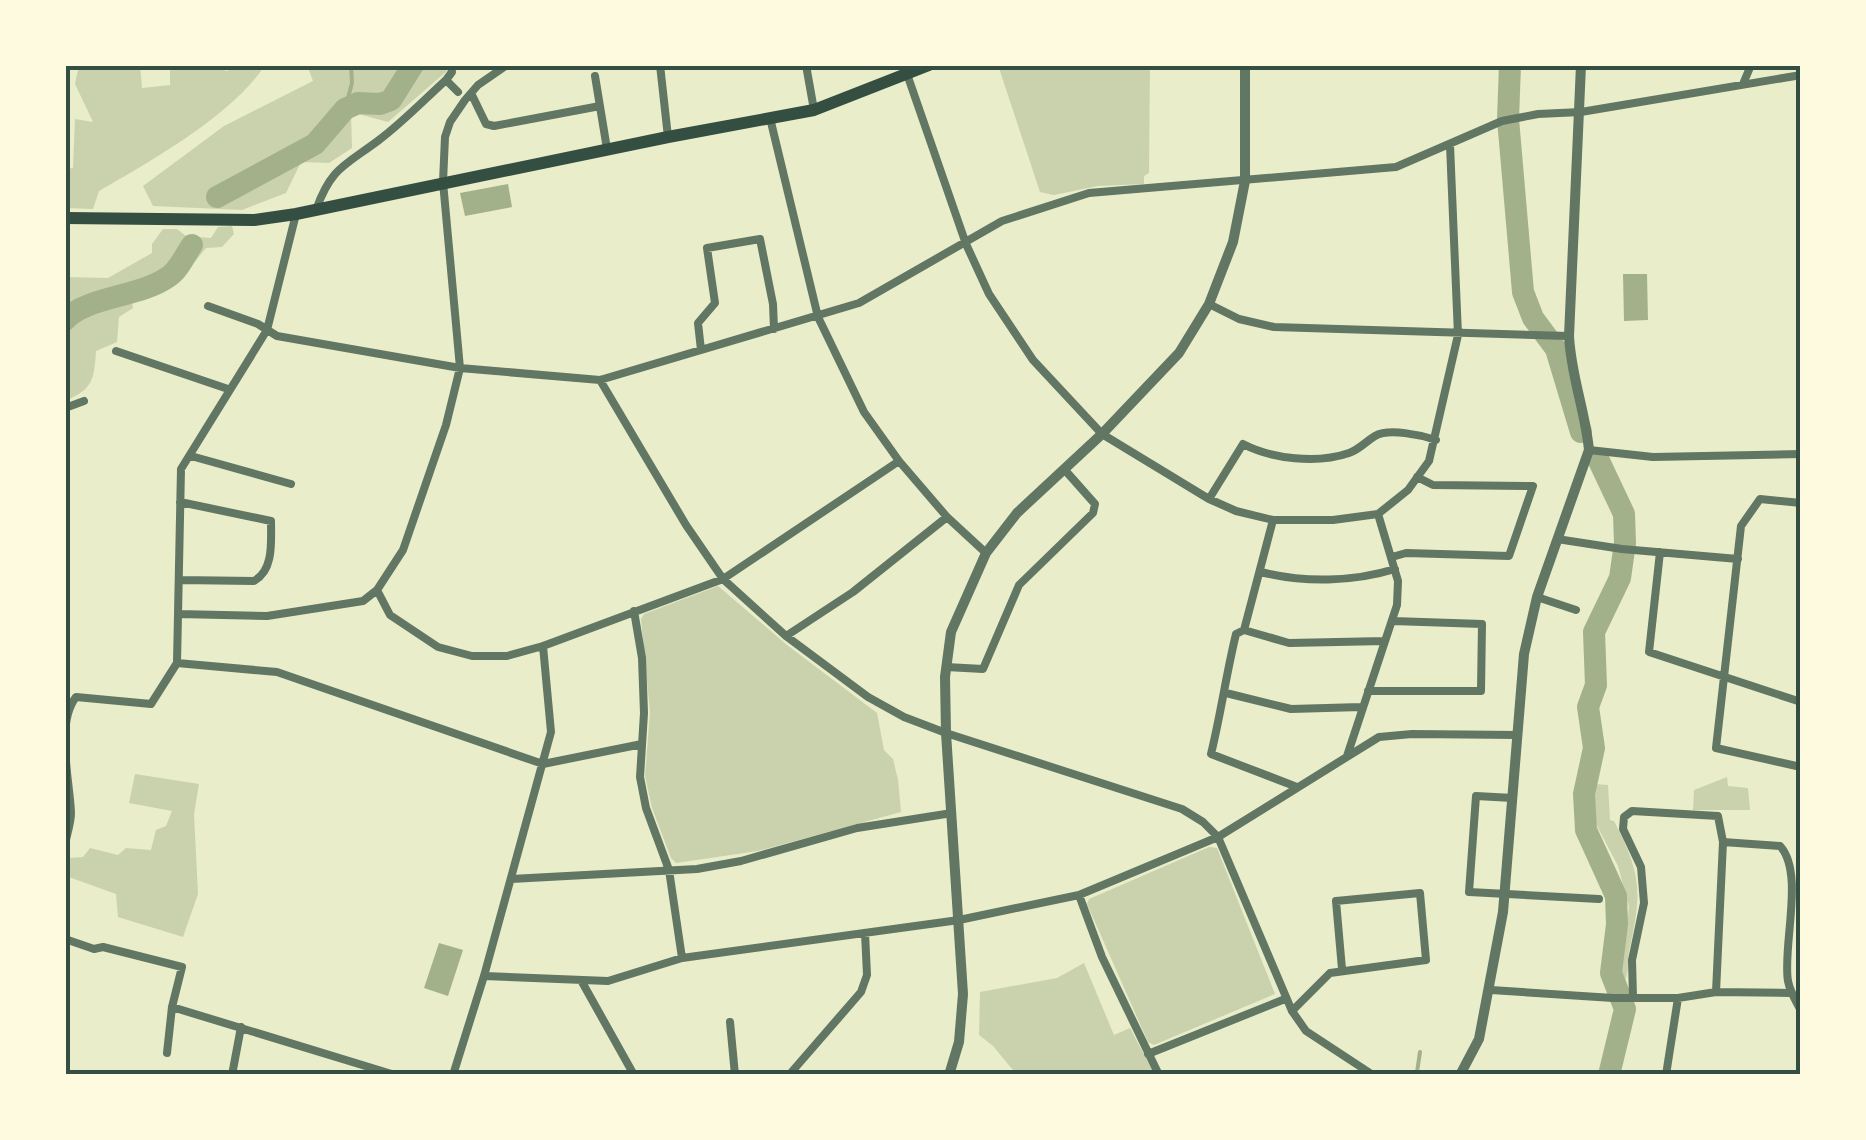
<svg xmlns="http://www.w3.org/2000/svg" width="1866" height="1140" font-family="'Varela Round',sans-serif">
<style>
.green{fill:#cad2ad}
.water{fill:#a3b18a}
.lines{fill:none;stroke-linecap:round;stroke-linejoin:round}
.stream{stroke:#a3b18a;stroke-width:4}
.river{stroke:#a3b18a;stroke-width:22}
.minor{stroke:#617663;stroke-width:8}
.tertiary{stroke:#617663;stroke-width:10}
.primary{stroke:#344e41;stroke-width:12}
.neatline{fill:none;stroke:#344e41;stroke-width:4}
</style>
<rect width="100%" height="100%" fill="#e9edc9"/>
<!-- green -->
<path class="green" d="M79 65H140L142 88 170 85V65H204L227 71 240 65H265C234 114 151 161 99 191L93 209 65 208V169L73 168 75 119 93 122 75 84Z
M307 65H444L447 71 388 122 351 112 352 148 329 163 301 162 286 193 242 210 153 206 143 186 224 126 313 81Z
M998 65H1150L1149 173 1144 176V184L1098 186 1054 195 1040 192Z
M232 226 234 234 222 247 206 248 189 269 131 298 133 308 119 317 117 342 96 351C94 380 93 389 65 401V277L108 278 152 253V244L163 229H177L186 236 211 238 218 227Z
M718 586 787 645 877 713 884 750 893 759 898 780 901 812 758 851 676 863 671 858 652 808 645 776 650 712 641 619 644 614Z
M135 774 199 784 194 814 198 894 183 937 118 917 116 894 66 876 69 858 83 857 90 848 118 855 126 848 151 850 156 830 166 826 172 811 129 803Z
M1727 777 1728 786 1748 788 1750 810H1693L1694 790Z
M1595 784 1608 785 1610 820 1614 821C1642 875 1642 893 1629 951 1627 962 1630 972 1624 982L1621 970 1629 907 1618 866 1595 822Z
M1209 847 1217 848 1275 994 1154 1045 1148 1042 1087 904 1089 899Z
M1084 963 1114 1035 1130 1028 1155 1075H1017L993 1046 979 1035 980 992 1057 978Z"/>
<!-- water -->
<path class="water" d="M508 184 512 207 465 216 460 193Z
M1623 274H1647L1648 320 1624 321Z
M439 943 463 950 448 996 424 988Z"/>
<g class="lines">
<!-- stream -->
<path class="stream" d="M345 109 352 83 351 65
M1417 1072 1420 1052"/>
<!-- river -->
<path class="river" d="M1510 65 1508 119 1523 292 1533 318 1556 349 1581 432
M217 197 315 144 345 109 358 103 380 104 391 100 413 65
M65 320C85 297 140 297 168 277 179 270 185 255 192 245
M1599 461 1624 514 1625 543 1620 578 1594 632 1596 685 1588 707 1594 748 1584 794 1586 830 1616 896 1617 924 1611 973 1625 1009 1609 1075"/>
<!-- minor -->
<path class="minor" d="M660 65 668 137
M806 65 814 110
M907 74 966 244 989 294 1033 360 1102 434 1209 499 1236 511 1273 520H1333L1378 514 1408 490 1429 461 1458 335 1450 145
M595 76 607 149
M446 80 458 92
M1743 84 1751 65
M471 93 486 124 494 126 600 106
M770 118 818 317 864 412 899 461 947 517 986 553
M316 210C331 167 346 165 379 140 403 122 424 100 446 80L452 72 451 65
M1209 304 1239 319 1274 327 1569 336
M208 306 258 324 277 336 460 368 600 380 859 303 1002 221 1089 193 1396 167 1502 121 1538 114 1581 112 1801 75
M701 350 698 323 715 303 707 248 760 239 773 304 774 329
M116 351 228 389
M600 380 686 525 723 579 786 636 868 697 904 717 946 733 1182 809 1203 822 1218 837 1292 1011 1306 1031 1373 1075
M65 408 84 401
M1589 450 1653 457 1801 454
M191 456 291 484
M1209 499 1243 444C1272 459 1317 464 1349 453 1360 449 1365 442 1375 436 1389 428 1421 435 1436 440
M1801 503 1760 499 1741 526 1716 748 1801 767
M1273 520 1244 630 1236 634C1226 675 1221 713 1211 754L1297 787
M1557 539 1622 549 1738 559
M1660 552 1649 652 1801 702
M1392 557 1406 553 1509 556 1533 486 1433 485 1417 477
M1261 572C1304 583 1353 582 1395 569
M179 580 254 581C274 570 271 542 271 521L180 502
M377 590 390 615 438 647 472 656H507L543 646 723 579 899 461
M1537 597 1576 610
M634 611 642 658 644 713 640 777 646 808 669 870 682 958
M178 614 267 616 363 601 377 590 403 550 446 425 460 368 443 182 445 137 450 122 465 100 478 85 507 65
M1244 630 1289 643 1385 641
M786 636 853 592 947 517
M177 663 277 672 543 764 642 744
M946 667 983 669 1019 585 1093 513 1095 504 1064 469
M1368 691H1481L1482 624 1393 621
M1226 693 1291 709 1361 707
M1347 756 1397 605 1398 581 1378 514
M1513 798 1476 796 1469 892 1599 899
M65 844C67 834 71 823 71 813 70 781 55 724 76 697L151 704 177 663 181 469 267 330 296 214
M511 879 697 869 741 861 857 828 952 813
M1079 895 1102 957 1159 1075
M65 939 94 949 103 947 182 967 172 1007 167 1053
M484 976 608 981 682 958 959 920 1079 895 1218 837 1379 737 1412 734 1518 735
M582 982 634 1075
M1491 990 1613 998H1678L1716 992 1792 993
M1716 992 1723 842
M1633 997 1632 960 1644 903 1641 867 1623 829 1624 817 1632 811 1718 816 1723 842 1780 846C1805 873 1782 947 1788 981 1790 992 1796 1001 1801 1011
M172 1007 395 1075
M1292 1011 1330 973 1426 960 1420 893 1336 901 1342 969
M730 1022 735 1075
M1148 1054 1285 999
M232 1075 241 1027
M453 1075 484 976 551 732 543 646
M789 1075 861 992 867 975 865 933
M1666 1075 1678 998
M1799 1075 1801 1072"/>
<!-- tertiary -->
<path class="tertiary" d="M949 1075 959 1042 963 994 946 733 945 677 951 632 986 553 1017 513 1102 434 1179 353 1209 304 1233 242 1245 181V65
M1460 1075 1479 1039 1503 912 1524 654 1537 597 1589 450C1585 410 1571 376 1569 336L1581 65"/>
<!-- primary -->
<path class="primary" d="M65 218 254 220 296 214 668 137 814 110 929 65"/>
</g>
<!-- border -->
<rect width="1866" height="1140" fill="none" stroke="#fefae0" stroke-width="135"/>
<rect x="68" y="68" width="1730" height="1004" class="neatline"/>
</svg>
